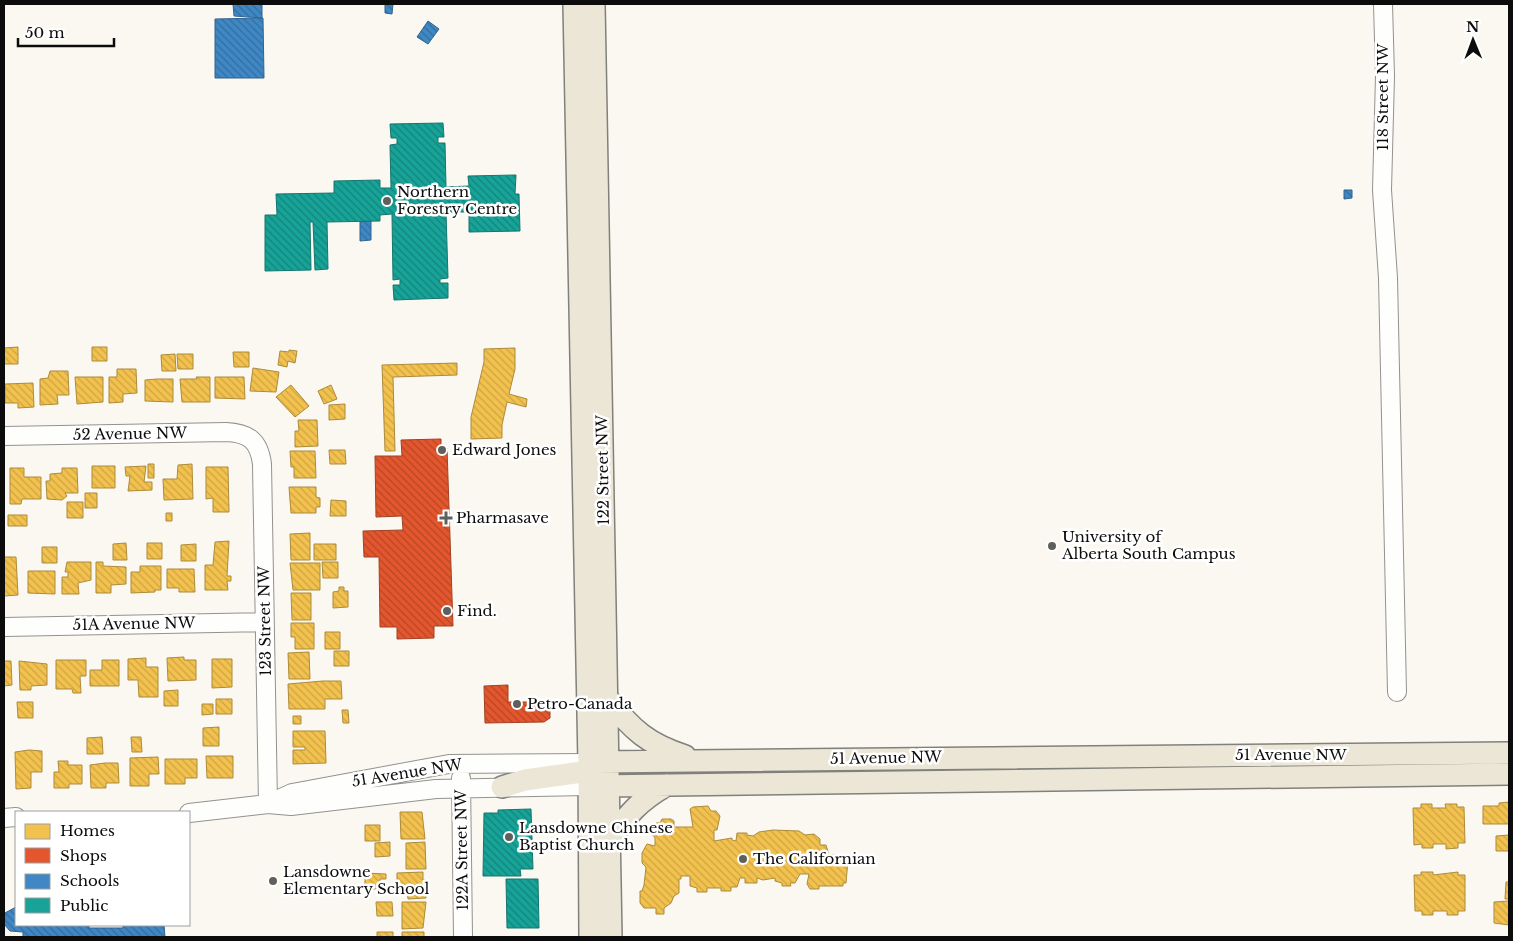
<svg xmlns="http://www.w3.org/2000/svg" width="1513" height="941" font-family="'Libre Baskerville',serif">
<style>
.homes{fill:url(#homes-back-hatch);stroke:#ad8b3a}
.shops{fill:url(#shops-back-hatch);stroke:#a34024}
.schools{fill:url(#schools-back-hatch);stroke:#30638e}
.public{fill:url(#public-back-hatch);stroke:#14766e}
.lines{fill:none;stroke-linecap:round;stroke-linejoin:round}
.minor-casing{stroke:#93928f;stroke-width:20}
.major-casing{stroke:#80807c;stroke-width:24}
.minor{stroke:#fefefd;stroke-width:18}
.major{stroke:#ece6d6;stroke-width:21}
.poi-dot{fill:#5f5f5c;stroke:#fff;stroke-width:2}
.labels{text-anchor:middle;stroke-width:5;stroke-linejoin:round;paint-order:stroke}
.street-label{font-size:15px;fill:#0c0c0c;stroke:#fff}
.poi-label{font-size:15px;fill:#0c0c0c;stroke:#fff;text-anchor:start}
</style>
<defs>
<pattern id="homes-back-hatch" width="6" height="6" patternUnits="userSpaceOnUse" patternTransform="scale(1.25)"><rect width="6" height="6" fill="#f2c14e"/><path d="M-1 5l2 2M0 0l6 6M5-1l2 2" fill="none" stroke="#cea543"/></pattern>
<pattern id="shops-back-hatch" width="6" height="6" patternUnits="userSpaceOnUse" patternTransform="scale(1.25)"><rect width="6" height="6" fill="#e4572e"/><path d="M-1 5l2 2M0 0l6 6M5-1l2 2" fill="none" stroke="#b74626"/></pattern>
<pattern id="schools-back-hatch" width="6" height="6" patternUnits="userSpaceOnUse" patternTransform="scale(1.25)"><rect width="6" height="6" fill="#3f88c5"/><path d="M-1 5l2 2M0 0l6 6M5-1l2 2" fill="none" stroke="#336e9e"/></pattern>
<pattern id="public-back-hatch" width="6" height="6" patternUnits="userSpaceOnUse" patternTransform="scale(1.25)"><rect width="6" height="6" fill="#17a398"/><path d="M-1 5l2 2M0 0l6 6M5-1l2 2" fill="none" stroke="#13837a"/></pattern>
</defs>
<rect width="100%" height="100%" fill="#faf8f0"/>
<!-- homes -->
<path class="homes" d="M18 347V364H4V348Z
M92 347H107V361H92Z
M515 348V369L509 394 527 399 526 407 507 402 502 425V438L471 439V417L484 362V349Z
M289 350 297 351 295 363 288 361 287 367 278 365 280 351 289 352Z
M233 352H249V367H234Z
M175 354 176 371H162L161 355Z
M177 354H193V369H178Z
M457 363V375L393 377 395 451H385L382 365Z
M253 368 279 372 276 392 250 391Z
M117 369H136L137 393 123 394V402L109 403V377H117Z
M50 371H68L69 395H57L58 404 40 405V379L48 378Z
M75 377H103V402L77 404Z
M196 377H210V402H182L180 379H197Z
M215 377H244L245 399 215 398Z
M157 379H173V402L145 401V380Z
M33 383 34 407 18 408V403H5V384Z
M291 385 309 406 295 417 276 397Z
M331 385 337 399 324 404 318 391Z
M345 404V419L329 420V405Z
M298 420H317L318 446 295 447V431H299Z
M329 450H345L346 464H330Z
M290 451H315L316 478H294V467H291Z
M148 464H154V478H148Z
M192 464 193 499 164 500 163 479H177L178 465Z
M92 466H115V488H92Z
M146 466 144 482H152V490L128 491 130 476H126L125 467Z
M206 467H228L229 512H213V498L206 499Z
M10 468H24V477H41V499H22L21 504H10Z
M62 468H77L78 493H65L67 496 62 500 47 499 46 481H50V474L62 473Z
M289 487H316V497L320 498V507H316V513H291Z
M85 493H97V508H85Z
M331 500 346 501V516H330Z
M67 502H83V518H67Z
M166 513H172V521H166Z
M8 515H27V526H8Z
M310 533V560H291L290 534Z
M229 541 227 576H231V581H227L228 590H205V565H213L215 542Z
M126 543 127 560H113V544Z
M147 543H162V559H147Z
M196 544V561H181V545Z
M314 544H336V560H314Z
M42 547H57V563H42Z
M4 557H16L18 595 4 596Z
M67 562H91V580L78 583 79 594H62V577H68V572H65Z
M96 562H103V566L126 567V584L111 585V593H96Z
M322 562H338V578H323Z
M290 563H320V590H293Z
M140 566H161V590H155V592L131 593V572H140Z
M167 569H194L195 592H179V588H167Z
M28 571H55V594L28 593Z
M339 587H344V591H348V607L333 608V592L339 591Z
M291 593H311V620H292Z
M291 623H314V649H295V637H291Z
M325 632H340V649H325Z
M334 651H349V666H334Z
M309 652 310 679H289L288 653Z
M184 657V660H196V680L168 681 167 658Z
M146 658V667H158V697H139L138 680H128V659Z
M212 659H232V687L212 688Z
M56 660H86V676H80L81 693H73L72 689H56Z
M102 660H119V686H90V670H102Z
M4 661H11L12 685 4 686Z
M19 661 47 664V685L31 686V690H20Z
M323 681H341L342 699H325V709H289L288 684Z
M178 690V706H164V691Z
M216 699H232V714H216Z
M17 702H33V718H18Z
M202 704H213V714L202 715Z
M342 710H348L349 723H343Z
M293 716H301V724H293Z
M219 727V746H203V728Z
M293 731H325L326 763 293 764V750H305V747H293Z
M102 737 103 754H87V738Z
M131 737H141L142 752H132Z
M29 750 42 751V772H31V788L16 789 15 752Z
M206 756H233V778H207Z
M158 757 159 774H149V786H130V758Z
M165 759H197V778H185V784H165Z
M58 761H68V765H82V784H69V788H54V772H59Z
M105 763H118L119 783H106V788H91L90 765Z
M1509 802V824H1483V806H1499V803Z
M1421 804H1432V808H1446L1445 804H1457V807H1464L1465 843H1458V848L1446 849V844H1433V848H1422V844L1414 845 1413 808H1421Z
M708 806 711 811H716L720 816 717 830H714V841L732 838V840L736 841 737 833H747V835L753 836 759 832 773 830 799 831 805 835 814 834 820 839V845H826L829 855H840L843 860H848L846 883H843V886H819V889H810L807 884 809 874H800L795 883H790L791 886H782V883L775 881V878L763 880 757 878V883H745V878H740L737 887H731V891H721V888H707V892H697V888L690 886V876H681V879H679V893L674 896 671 903 664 908V914H656V908H644L640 903V891H642L644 885 646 867 642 863V853L647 844 655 846V838L652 834H648V830H652L656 827V823H660L662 819H671L674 821V827H693L690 809 693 807Z
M400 812H422L425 839H401Z
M365 825H380V841H365Z
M1509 835V851H1496V836Z
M390 842V856L375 857V843Z
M425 842 426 869H406V843Z
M423 872V880H426V898L408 899 407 889H397V873Z
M1421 872H1433V875L1458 872V875H1465V911H1458V915H1447V911H1433V915H1422V911H1415L1414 875H1421Z
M365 873 386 874V879H380V889H365Z
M1506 882H1509V899H1505Z
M1509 901V925L1494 923V902Z
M376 902H392L393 916H377Z
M402 902H426L423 928 402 929Z
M377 932H393V937H377Z
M402 932H424V937H402Z"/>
<!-- shops -->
<path class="shops" d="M441 439V449L447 448 453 626H434V638L397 639V627H380L379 557H364L363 531 403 530 402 516 376 517 375 456H402L401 440Z
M508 685V702H546L550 707V718L544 722 485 723 484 686Z"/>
<!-- schools -->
<path class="schools" d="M233 4H262V18L234 16Z
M385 4H393L392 14 385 13Z
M263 18 264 78H215V19Z
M428 21 439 29 428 44 417 37Z
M1344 190H1352V198L1344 199Z
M371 221V240L360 241V222Z
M16 907V925H89V928H123V925H164L165 937H23V932L10 931 4 924 5 913Z"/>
<!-- public -->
<path class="public" d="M443 123 444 137H438V143H445L446 187 469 186 468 176 516 175 515 194H519L520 231 469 232V212H446L448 278 440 279V283H448V298L394 300 393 285H400V279L393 280 392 214 380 215V221L327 222 328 269 315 270 313 222H310L311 270 265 271V215H277L276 194 334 193V181L380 180V188H391L390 145 397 144V138H391L390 124Z
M531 809 533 869H520L521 876H483L484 813H498V810Z
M506 879H538L539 928H507Z"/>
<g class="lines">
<defs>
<path id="minor" d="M1383 4 1385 76 1382 190 1388 278 1397 692
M4 436 226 432C248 433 259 440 262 464L268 804
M4 627 264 622
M461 778 463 937
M270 803 292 793 449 764 589 763
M189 813 268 804 291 806 436 789 588 786
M4 818 16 817"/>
<path id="major" d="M574 4 589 763 590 937
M594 4 611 937
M608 699C632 730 648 744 685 756
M597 762 1509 753
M596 786 1509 774
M502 787 525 780 589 771 602 765
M609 843C625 816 640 800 667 785"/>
</defs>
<!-- minor casing -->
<use href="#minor" class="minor-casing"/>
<!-- major casing -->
<use href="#major" class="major-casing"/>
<!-- minor -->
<use href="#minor" class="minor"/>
<!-- major -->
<use href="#major" class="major"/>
</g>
<!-- markers -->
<g class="poi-dot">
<circle cx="387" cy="201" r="5"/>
<circle cx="442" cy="450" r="5"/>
<path d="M443.5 510.5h5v5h5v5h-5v5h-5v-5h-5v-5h5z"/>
<circle cx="1052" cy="546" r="5"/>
<circle cx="447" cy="611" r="5"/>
<circle cx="517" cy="704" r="5"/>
<circle cx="509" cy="837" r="5"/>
<circle cx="743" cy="859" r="5"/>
<circle cx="273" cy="881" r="5"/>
</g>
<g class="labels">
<!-- street labels -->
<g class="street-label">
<text transform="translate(1383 97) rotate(-90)" y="5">118 Street NW</text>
<text transform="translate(130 434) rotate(-1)" y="5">52 Avenue NW</text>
<text transform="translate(603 470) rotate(-91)" y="5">122 Street NW</text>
<text transform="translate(265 621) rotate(-91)" y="5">123 Street NW</text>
<text transform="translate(134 624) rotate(-1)" y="5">51A Avenue NW</text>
<text x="1291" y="760">51 Avenue NW</text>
<text transform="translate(886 758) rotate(-1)" y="5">51 Avenue NW</text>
<text transform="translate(407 773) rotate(-9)" y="5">51 Avenue NW</text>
<text transform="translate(462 850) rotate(-91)" y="5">122A Street NW</text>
</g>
<!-- poi labels -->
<g class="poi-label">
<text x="397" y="197">Northern<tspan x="397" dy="17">Forestry Centre</tspan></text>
<text x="452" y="455">Edward Jones</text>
<text x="456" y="523">Pharmasave</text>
<text x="1062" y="542">University of<tspan x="1062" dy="17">Alberta South Campus</tspan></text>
<text x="457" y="616">Find.</text>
<text x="527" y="709">Petro-Canada</text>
<text x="519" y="833">Lansdowne Chinese<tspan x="519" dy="17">Baptist Church</tspan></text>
<text x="753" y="864">The Californian</text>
<text x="283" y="877">Lansdowne<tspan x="283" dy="17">Elementary School</tspan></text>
</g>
</g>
<!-- border -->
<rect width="1513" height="941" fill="none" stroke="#0c0c0c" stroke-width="10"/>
<!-- legend -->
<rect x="15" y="811" width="175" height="115" fill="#ffffff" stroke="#9e9e9e"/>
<rect x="25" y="824" width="25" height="15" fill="#f2c14e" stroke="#9e9e9e"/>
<text x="60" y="836" font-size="15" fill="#0c0c0c">Homes</text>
<rect x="25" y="848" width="25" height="15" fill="#e4572e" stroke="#9e9e9e"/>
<text x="60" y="861" font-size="15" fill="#0c0c0c">Shops</text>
<rect x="25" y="874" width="25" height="15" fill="#3f88c5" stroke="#9e9e9e"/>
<text x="60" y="886" font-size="15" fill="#0c0c0c">Schools</text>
<rect x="25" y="898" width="25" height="15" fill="#17a398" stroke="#9e9e9e"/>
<text x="60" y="911" font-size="15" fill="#0c0c0c">Public</text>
<!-- north arrow -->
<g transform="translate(1473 40) rotate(359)" stroke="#ffffff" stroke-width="4" paint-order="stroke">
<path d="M0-4L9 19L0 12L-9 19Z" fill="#0c0c0c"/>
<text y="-8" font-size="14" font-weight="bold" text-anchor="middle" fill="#0c0c0c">N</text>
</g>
<!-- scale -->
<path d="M18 38v8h96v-8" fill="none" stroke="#0c0c0c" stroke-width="2.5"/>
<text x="25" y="38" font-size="15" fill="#0c0c0c" stroke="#ffffff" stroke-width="4" paint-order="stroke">50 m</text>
</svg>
